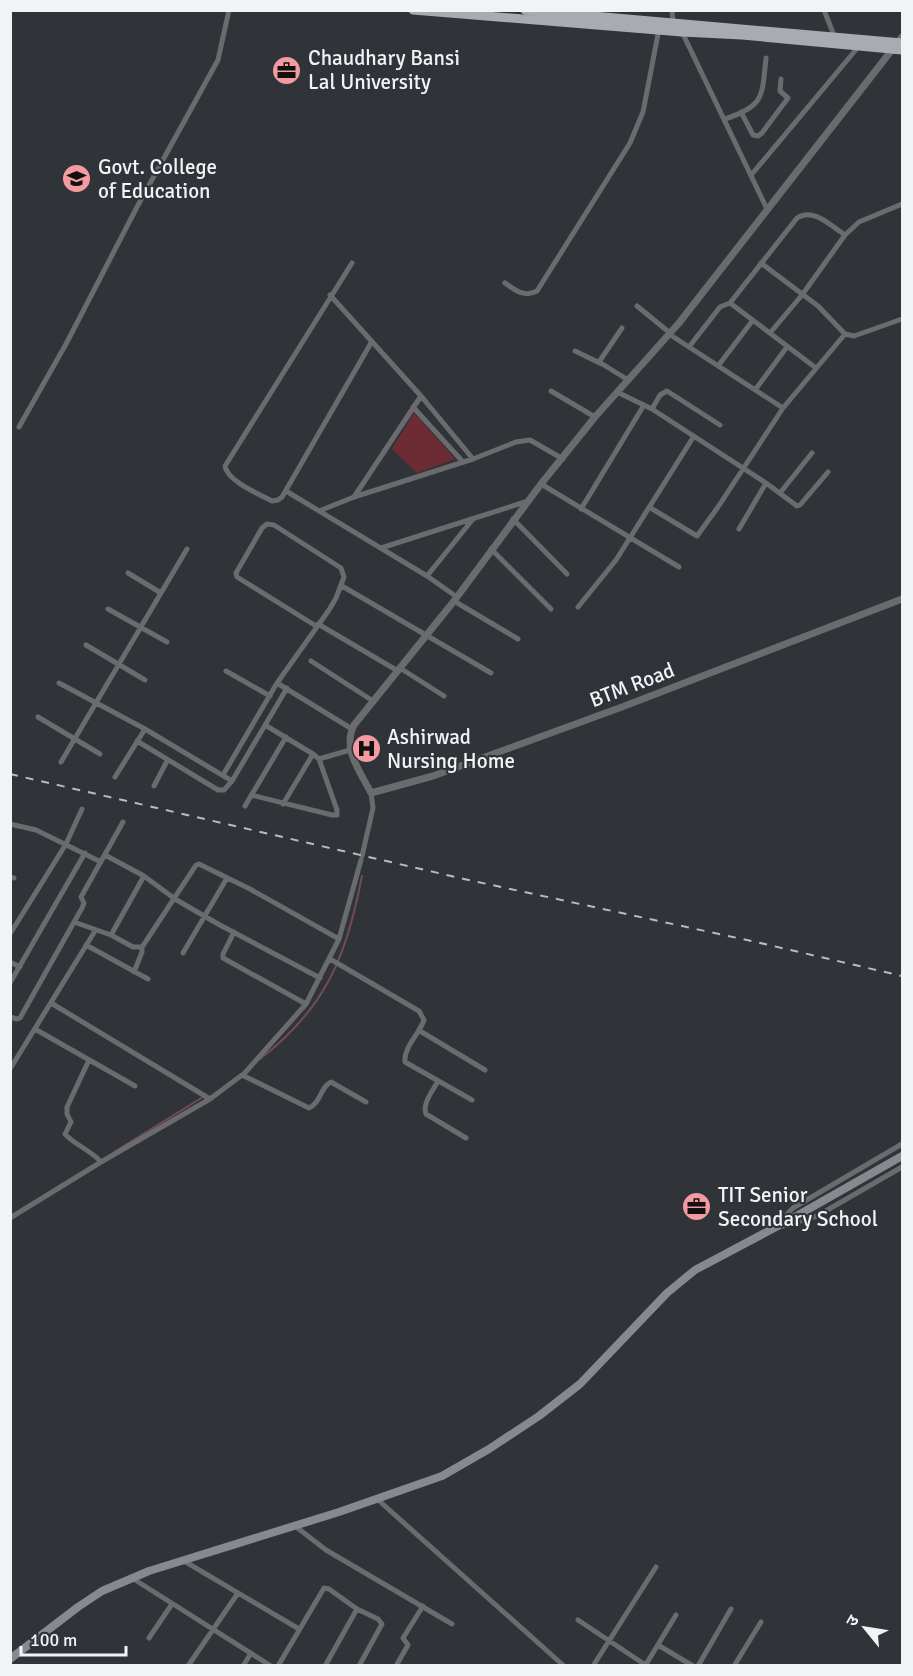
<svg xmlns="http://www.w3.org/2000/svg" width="913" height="1676" font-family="Signika,'Noto Sans Devanagari',sans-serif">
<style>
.green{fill:#6d2c34}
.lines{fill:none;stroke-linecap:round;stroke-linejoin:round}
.stream{stroke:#724c55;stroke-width:2}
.minor{stroke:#696b6e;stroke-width:5}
.tertiary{stroke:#696b6e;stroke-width:7}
.secondary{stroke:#868a8e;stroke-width:8}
.trunk{stroke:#a8acb2;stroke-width:9}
.rail{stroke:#b8bbbf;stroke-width:2;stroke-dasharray:8 8;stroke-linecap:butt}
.labels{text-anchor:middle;stroke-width:4.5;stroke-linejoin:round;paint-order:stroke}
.poi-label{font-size:21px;fill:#f1f3f7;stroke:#303439;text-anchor:start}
.street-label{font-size:21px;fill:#f1f3f7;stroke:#303439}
</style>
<rect width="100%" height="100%" fill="#303439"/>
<!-- green -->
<path class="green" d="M414 413 455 459 417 473 392 449Z"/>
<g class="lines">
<!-- stream -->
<path class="stream" d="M260 1059C327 1007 346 956 362 876
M114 1152 203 1097"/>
<!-- minor -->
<path class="minor" d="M672 10 673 23
M824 10 835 38
M682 32 767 209
M741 112 753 135 758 136 762 133 788 98 780 91 781 79
M725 119C765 106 762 96 766 58
M752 174 859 46
M352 263 225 466C227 481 259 494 272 501L278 500 282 497 371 343
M761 263 818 306 845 334
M505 283C515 290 524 298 537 291L630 143 643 112 659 29
M330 295 421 396 473 459
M730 303 816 368
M637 306 670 333
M770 333 802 295 845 235 859 222 902 204
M669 334 783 408
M689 347 720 307 730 303 797 218C813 207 831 226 845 235
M575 351 604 365 628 380
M599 362 622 328
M718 366 753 320
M755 390 787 347
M551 391 595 417
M617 392 652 409 766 483 797 506 800 505 828 472
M413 407 463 462
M652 409 660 395 667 391 720 425
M19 427 66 344 137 207 218 60 229 10
M541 484 679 567
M286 491 427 576 457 597
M780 493 812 453
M354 497 421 396
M649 507 697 536 718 507 783 408 845 334 854 336 902 319
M581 509 644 405
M319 511 354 497 473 459 516 442 530 440 563 459
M513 519 567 574
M739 529 766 483
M381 548 528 501
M491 549 551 609
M128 573 161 593
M427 576 473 519
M342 586 491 673
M454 601 518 639
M578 607 616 560 694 436
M108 609 167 642
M318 624 398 671
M86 645 145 680
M311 661 373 701
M400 668 444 696
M226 671 270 696
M59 683 145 729 232 781
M277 683 352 729
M38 717 100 754
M265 725 313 754 319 759 350 750
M137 741 218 790H224L232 781 287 688
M61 762 187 549
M223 775 277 683 329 610 336 598 344 577 341 568 274 525 267 524 262 528 236 573 237 577 316 626
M115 777 145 729
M154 786 167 761
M251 795 332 815H337V810L319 759
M283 804 313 754
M245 806 286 737
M10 824 36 830 101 862
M105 855 144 876 175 899 218 924 320 978
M362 856 373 808 371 793
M10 877 14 878
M74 922 111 935 133 947H142L196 865 199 864 250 889 339 939
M234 932 223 954V958L306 1004
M10 934 66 844 82 809
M111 935 144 876
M86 945 148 979
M183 953 227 878
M330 959 419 1011 424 1020C420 1033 403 1048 405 1062L472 1100
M10 962 20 967
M134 972 142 952V947
M10 983 85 853
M51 1003 210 1099
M10 1017 17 1019 20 1018 82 908 84 903 81 897 123 822
M35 1029 135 1086
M420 1031 485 1070
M89 1060 67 1107V1114L71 1122 65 1134C72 1143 92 1151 101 1162
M10 1069 95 931
M243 1075 306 1004 339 939 361 860
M438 1081C433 1091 422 1103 426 1114L466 1138
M10 1218 101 1162 210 1099 242 1075 309 1108C321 1103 320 1087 331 1082L366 1102
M776 1226 793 1208 902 1144
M783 1226 817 1216 902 1167
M376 1498 564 1666
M295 1526 326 1550 452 1624
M184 1561 299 1629
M132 1578 271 1666
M357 1609 378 1619 382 1624 359 1666
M578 1620 647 1666
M149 1638 172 1604
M658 1645 693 1666
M188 1666 238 1593
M243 1666 251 1653
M278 1666 324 1588 329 1589 357 1609 325 1666
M396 1666 408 1645 403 1638 423 1606
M593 1666 656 1567
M645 1666 676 1615
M698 1666 731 1609
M734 1666 761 1622"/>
<!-- tertiary -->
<path class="tertiary" d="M902 37 679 323 595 417 541 484 454 601 354 725C342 749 360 771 371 793L433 776 622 707 902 599"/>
<!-- secondary -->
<path class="secondary" d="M10 1659 78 1607 102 1591 149 1571 339 1512 442 1476 489 1449 539 1416 580 1384 667 1293 695 1270 793 1218 902 1156"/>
<!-- trunk -->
<path class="trunk" d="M413 10 682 32 742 35 902 50
M525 10 902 43"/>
<!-- rail -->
<path class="rail" d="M10 774 464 879 756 942 902 976"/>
</g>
<!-- icons -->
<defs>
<symbol id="office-disc" viewBox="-11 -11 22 22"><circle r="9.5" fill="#f49aa1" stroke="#303439"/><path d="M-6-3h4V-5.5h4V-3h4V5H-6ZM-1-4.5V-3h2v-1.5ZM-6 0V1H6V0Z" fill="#111"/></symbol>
<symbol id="university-disc" viewBox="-11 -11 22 22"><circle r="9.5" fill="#f49aa1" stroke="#303439"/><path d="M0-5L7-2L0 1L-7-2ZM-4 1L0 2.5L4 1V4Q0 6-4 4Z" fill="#111"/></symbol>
<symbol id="hospital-disc" viewBox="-11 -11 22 22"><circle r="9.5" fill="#f49aa1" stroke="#303439"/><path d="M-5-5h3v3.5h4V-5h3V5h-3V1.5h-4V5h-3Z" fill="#111"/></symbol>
</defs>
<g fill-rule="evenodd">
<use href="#office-disc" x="270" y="54" width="33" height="33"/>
<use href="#university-disc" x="60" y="162" width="33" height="33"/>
<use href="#hospital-disc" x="350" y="732" width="33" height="33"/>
<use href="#office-disc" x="680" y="1190" width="33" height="33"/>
</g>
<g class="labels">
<!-- poi labels -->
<g class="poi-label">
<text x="308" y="65">Chaudhary Bansi<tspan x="308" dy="24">Lal University</tspan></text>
<text x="98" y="174">Govt. College<tspan x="98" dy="24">of Education</tspan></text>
<text x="387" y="744">Ashirwad<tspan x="387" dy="24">Nursing Home</tspan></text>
<text x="718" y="1202">TIT Senior<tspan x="718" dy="24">Secondary School</tspan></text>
</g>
<!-- street labels -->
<g class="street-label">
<text transform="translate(632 685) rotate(-21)" y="7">BTM Road</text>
</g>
</g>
<!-- border -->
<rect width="913" height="1676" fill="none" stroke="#f1f3f7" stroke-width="24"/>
<!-- north arrow -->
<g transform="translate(865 1628) rotate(300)" stroke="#303439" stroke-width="4.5" paint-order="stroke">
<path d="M0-4.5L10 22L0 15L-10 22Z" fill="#f1f3f7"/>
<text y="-9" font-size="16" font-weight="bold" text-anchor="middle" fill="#f1f3f7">उ</text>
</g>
<!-- scale -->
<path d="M21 1646v9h105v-9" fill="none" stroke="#f1f3f7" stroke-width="3"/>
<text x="30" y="1646" font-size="18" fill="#f1f3f7" stroke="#303439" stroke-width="4.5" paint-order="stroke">100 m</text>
</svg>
